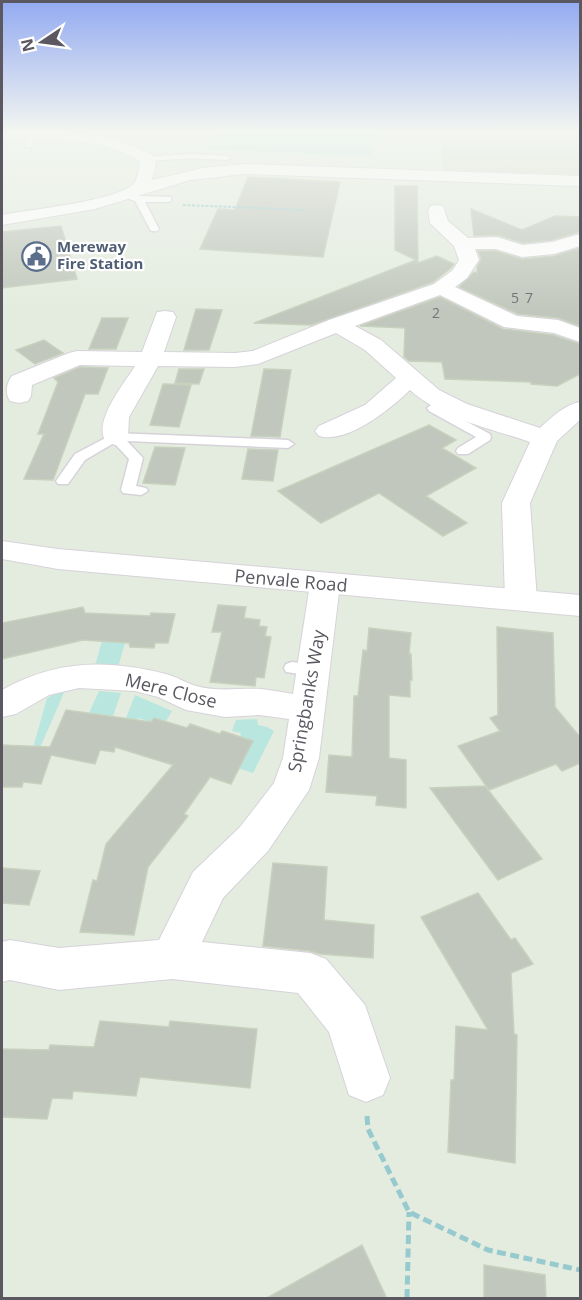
<svg xmlns="http://www.w3.org/2000/svg" width="582" height="1300" font-family="'Open Sans',sans-serif">
<style>
.education{fill:#d4dcce}
.green{fill:#b9e6de}
.building{fill:#c1c7bc;stroke:#c7d1bd;stroke-width:1.5}
.lines{fill:none;stroke-linecap:round;stroke-linejoin:round}
.service-casing{stroke:#d6d2da;stroke-width:3}
.minor-casing{stroke:#d6d2da;stroke-width:2}
.tertiary-casing{stroke:#d6d2da;stroke-width:2}
.path-far1{stroke:#97cacf;stroke-width:2;stroke-dasharray:3 1.5;stroke-linecap:butt}
.path{stroke:#97cacf;stroke-width:5;stroke-dasharray:9 4.5;stroke-linecap:butt}
.service{fill:#fff;fill-rule:evenodd}
.minor{fill:#fff;fill-rule:evenodd}
.tertiary{fill:#fff;fill-rule:evenodd}
.labels{text-anchor:middle;stroke-width:4.5;stroke-linejoin:round;paint-order:stroke}
.far-number-label{font-size:14px;fill:#747478}
.far-service-label{font-size:15px;font-weight:bold;fill:#4e5e75;stroke:#fff;text-anchor:start}
.street-label{font-size:18px;fill:#5b5861;stroke:#fff}
</style>
<rect width="100%" height="100%" fill="#e4ecdf"/>
<!-- education -->
<path class="education" d="M440 131H580V175L443 170Z"/>
<!-- green -->
<path class="green" d="M199 131H377L371 157 208 149 217 132Z
M102 641 125 643 118 667 95 666Z
M66 688 39 750 33 748 47 698Z
M99 691 121 693 113 716 89 713Z
M135 695 172 711 166 721 154 718 151 722 138 718 132 727 123 726Z
M257 719 258 725 267 727 274 731 253 773 238 768 253 741 240 737 241 733 232 731 236 720Z"/>
<!-- building -->
<path class="building" d="M248 177 340 182 323 257 200 249 218 209 235 210Z
M395 186H417L418 263 437 256 454 264 451 268 433 282 311 325 254 323 416 260 395 250Z
M471 209 522 230 555 216 580 217V232L552 240 523 243 498 235 474 236Z
M61 226 77 279 2 288V232Z
M580 248V326L558 318 518 314 459 287 474 272 477 273V267L481 259 478 251H496L522 259 554 256Z
M440 297 503 329 553 335 580 344V374L557 386 531 384V382L445 379 442 362 409 361 404 357 405 328 360 326Z
M196 309 222 310 209 350H184Z
M102 318H128L116 349H89Z
M44 340 63 353 35 364 16 350Z
M80 367 108 368 98 394H85L53 480 24 479 44 434H38L58 382 54 378Z
M179 369H204L199 384 175 383Z
M264 369 291 370 280 437 251 436Z
M163 384 191 385 179 427 150 425Z
M429 425 456 440 442 448 476 468 426 496 467 523 443 536 379 493 321 523 278 491Z
M155 447 185 448 175 485 143 483Z
M248 449 278 450 273 481 242 479Z
M218 605 246 607 244 618 260 620 259 626 267 627 265 636 271 637 264 678 256 677 255 686 210 682 222 632H212Z
M83 607 85 613 150 616 151 613 175 614 168 643H155L154 648 130 647 129 643 83 640 2 659V623Z
M497 627 553 633 555 707 580 737V763L562 771 556 764 489 790 458 746 500 731 490 718 498 715Z
M369 628 411 633 409 654H411L412 680H410V697L389 695V758L406 760V808L376 805 377 796 326 792 329 755 352 757 354 696H358L363 650 367 651Z
M66 710 151 722 154 718 187 728 190 724 220 734 222 731 253 741 231 784 210 777 184 814 188 816 148 867 134 935 80 932 93 880 97 881 106 844 173 765 115 747 114 752 100 750 95 764 51 755 41 784 23 782 22 787H2V745L50 747Z
M485 786 542 859 498 880 430 788Z
M273 863 327 867 324 920 374 925 373 958 320 954 310 951 263 946Z
M2 868 40 871 29 905 2 903Z
M478 893 511 940 515 938 533 964 511 973 514 1034 517 1035 515 1163 448 1152 451 1080H454L456 1026 488 1030 421 917Z
M100 1021 169 1027 170 1021 257 1029 250 1088 140 1077 136 1096 73 1091 72 1099 52 1098 47 1119 2 1117V1049L49 1050 50 1045 94 1047Z
M362 1245 387 1299H265Z
M484 1265 545 1275 546 1299H484Z"/>
<g class="lines">
<defs>
<path id="service" d="M30 132 37 134 31 147H25Z
M190 154 227 156 231 158 227 160 190 158 148 161 144 159 148 157Z
M127 192 140 196 171 197V201L168 202H145L159 229 157 231H151L135 201 124 197V193Z
M442 397 448 401 441 408 490 434 491 437 490 440 468 454H458L456 451 458 448 476 437 429 411 427 408Z
M115 433 288 440 294 444 288 448 127 441 143 458 136 486 146 488 148 491 141 495 123 493 121 490 129 459 114 443 85 460 68 484H58L56 481 75 454Z
M292 662 320 666 322 670 320 674 314 676 286 672 284 668 286 664Z"/>
<path id="minor" d="M2 131C52 131 108 129 154 156L156 163 152 180 203 168 244 164 580 176V186L244 174 190 180 95 209 2 225V215C26 210 120 201 134 183 138 178 139 168 140 161 101 137 46 138 2 139Z
M437 205 443 206 448 221 468 238 497 237 523 245 552 242 580 234V246L554 254 522 257 496 249H475L479 260 467 278 455 287 517 316 558 320 580 328V342L554 333 504 327 440 295 355 326 381 340 439 390 467 404 540 428C552 417 564 405 580 402V420L557 441 530 503 537 600 532 607 521 610 510 607 505 600 502 503 530 442C490 428 442 419 410 390 390 409 348 444 319 436L315 431 319 426 365 405 396 378 365 350 336 333 258 364 235 367 158 366 129 417 128 437 124 442 115 445 106 442C92 422 124 384 135 366L80 365 32 385 31 396 28 401 19 403 10 401C5 394 6 383 12 376L69 353 77 351 142 352 157 312 165 311 173 312 176 317 164 352 235 353 253 351 329 320 434 284 453 270 459 260 454 246 430 223 428 210 431 206Z
M325 574 336 577 340 584 319 758 309 790 268 851 223 898 202 942 310 953 326 959 365 1005 390 1078 383 1095 366 1102 349 1095 329 1032 298 993 172 979 59 990 10 980 2 982V942L10 940 59 948 159 940 193 872 240 827 274 783 283 758 289 719 259 715 225 717 186 710 158 697 135 691 79 688 49 695 16 714 2 717V690C55 660 107 659 166 674 177 677 186 683 196 686 218 692 238 688 261 689 271 690 282 692 293 694L310 584 314 577Z"/>
<path id="tertiary" d="M2 541 58 549 580 595V616L58 569 2 559Z"/>
</defs>
<!-- service casing -->
<use href="#service" class="service-casing"/>
<!-- minor casing -->
<use href="#minor" class="minor-casing"/>
<!-- tertiary casing -->
<use href="#tertiary" class="tertiary-casing"/>
<!-- path-far1 -->
<path class="path-far1" d="M209 140 213 132
M183 205 305 210"/>
<!-- path -->
<path class="path" d="M367 1116 368 1129 409 1212 488 1250 580 1270
M407 1298 409 1212"/>
<!-- service -->
<use href="#service" class="service"/>
<!-- minor -->
<use href="#minor" class="minor"/>
<!-- tertiary -->
<use href="#tertiary" class="tertiary"/>
</g>
<!-- sky -->
<linearGradient id="sky" x2="0" y2="1"><stop stop-color="#93aaf1"/><stop offset="0.42" stop-color="#f3f6f1"/><stop offset="1" stop-color="#f3f6f1" stop-opacity="0"/></linearGradient>
<rect width="582" height="313" fill="url(#sky)"/>
<!-- icons -->
<defs>
<symbol id="civic-ring" viewBox="-11 -11 22 22"><circle r="9.5" fill="#fff" stroke="#5c6f8a" stroke-width="1.5"/><path d="M-.6-6.5H3V-4.5H.6V-3L4-1V1h2V6H-6V1h2V-1L-.6-3ZM-1.2 2.5V6h2.4V2.5Z" fill="#5c6f8a"/></symbol>
</defs>
<g fill-rule="evenodd">
<use href="#civic-ring" x="20" y="240" width="33" height="33"/>
</g>
<g class="labels">
<!-- far-number labels -->
<g class="far-number-label">
<text x="515" y="303">5</text>
<text x="529" y="303">7</text>
<text x="436" y="318">2</text>
</g>
<!-- far-service labels -->
<g class="far-service-label">
<text x="57" y="252">Mereway<tspan x="57" dy="17">Fire Station</tspan></text>
</g>
<!-- street labels -->
<g class="street-label">
<text transform="translate(291 581) rotate(5)" y="6">Penvale Road</text>
<text transform="translate(171 691) rotate(14)" y="6">Mere Close</text>
<text transform="translate(307 701) rotate(-80)" y="6">Springbanks Way</text>
</g>
</g>
<!-- border -->
<rect width="582" height="1300" fill="none" stroke="#5b5861" stroke-width="6"/>
<!-- north arrow -->
<g transform="translate(42 42) rotate(257)" stroke="#ffffff" stroke-width="4.5" paint-order="stroke">
<path d="M0-4.5L10 22L0 15L-10 22Z" fill="#5b5861"/>
<text y="-9" font-size="16" font-weight="bold" text-anchor="middle" fill="#5b5861">N</text>
</g>
</svg>
